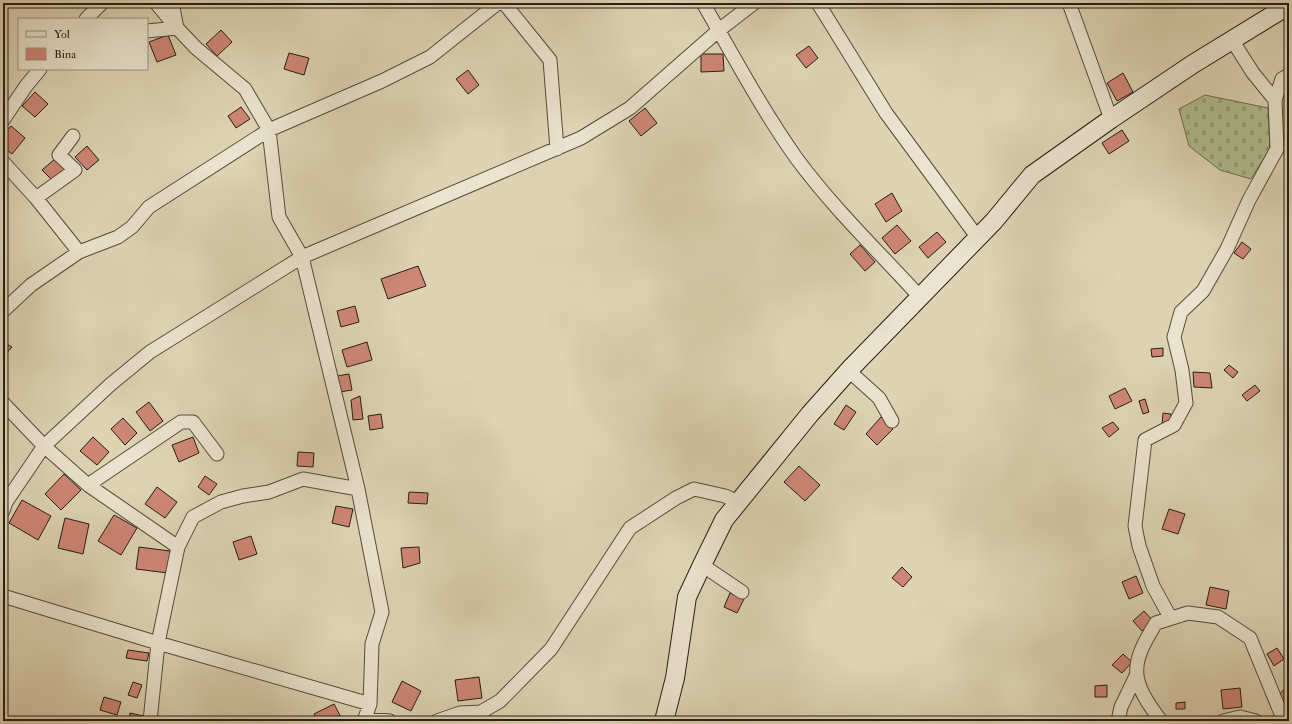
<svg xmlns="http://www.w3.org/2000/svg" width="1292" height="724" font-family="'IM FELL Double Pica',serif">
<style>
.cemetery{fill:url(#cemetery-stones);stroke:#6b6d51}
.building{fill:#ce8776;stroke:#261d14}
.lines{fill:none;stroke-linecap:round;stroke-linejoin:round}
.street-casing{stroke:#544b3c;stroke-width:15}
.secondary-casing{stroke:#261d14;stroke-width:20}
.street{stroke:#eae3ce;stroke-width:13}
.secondary{stroke:#eae3ce;stroke-width:18}
</style>
<defs>
<pattern id="cemetery-stones" width="16" height="16" patternUnits="userSpaceOnUse"><rect width="16" height="16" fill="#b0bd8e"/><path d="M2 7V4a2 2 0 0 1 4 0v3zM10 15v-3a2 2 0 0 1 4 0v3z" fill="#97a27a"/></pattern>
</defs>
<rect width="100%" height="100%" fill="#ded4b4"/>
<filter id="stains"><feTurbulence type="fractalNoise" baseFrequency=".005" numOctaves="4"/><feColorMatrix values="0 0 0 0 .2 0 0 0 0 .09 0 0 0 0 .02 0 0 0 .5 -.17"/></filter>
<radialGradient id="worn" r=".72"><stop offset=".6" stop-color="#630" stop-opacity="0"/><stop offset="1" stop-color="#630" stop-opacity=".3"/></radialGradient>
<!-- cemetery -->
<path class="cemetery" d="M1205 95 1268 108 1270 148 1251 179 1220 170 1189 146 1179 109Z"/>
<!-- building -->
<path class="building" d="M221 30 232 42 217 56 206 44Z
M168 35 176 55 157 62 149 42Z
M809 46 818 58 806 68 796 55Z
M289 53 309 58 304 75 284 69Z
M701 54H723L724 71 701 72Z
M468 70 479 85 468 94 456 79Z
M1123 73 1133 92 1117 101 1107 83Z
M35 92 48 104 35 117 22 106Z
M241 107 250 119 236 128 228 116Z
M645 108 657 123 641 136 629 121Z
M11 126 25 138 12 154 3 147V135Z
M1122 130 1129 141 1109 154 1102 143Z
M87 146 99 160 87 170 75 157Z
M56 158 67 170 54 182 42 170Z
M892 193 902 211 886 222 875 204Z
M897 225 911 241 895 254 882 238Z
M937 232 946 242 928 258 919 247Z
M1242 242 1251 249 1243 259 1234 253Z
M860 245 875 262 865 271 850 254Z
M418 266 426 286 388 299 381 279Z
M355 306 359 322 341 327 337 311Z
M3 342 12 347 3 357Z
M367 342 372 360 347 367 342 350Z
M1163 348V356L1152 357 1151 349Z
M1229 365 1238 372 1233 378 1224 370Z
M1193 372 1210 373 1212 388 1194 387Z
M349 374 352 390 340 392 337 376Z
M1255 385 1260 391 1247 401 1242 395Z
M1125 388 1132 401 1115 409 1109 396Z
M360 396 363 419 353 420 351 400Z
M1145 399 1149 412 1143 414 1139 401Z
M149 402 163 421 150 431 136 412Z
M846 405 856 412 844 430 834 424Z
M1163 413 1171 414 1170 426 1162 425Z
M381 414 383 428 370 430 368 416Z
M881 417 893 429 877 445 866 434Z
M123 418 137 433 125 445 111 429Z
M1113 422 1119 429 1109 437 1102 428Z
M93 437 109 452 97 465 80 451Z
M193 437 199 453 179 462 172 445Z
M298 452 314 453 313 467 297 466Z
M799 466 820 485 805 501 784 482Z
M64 474 81 490 61 510 45 494Z
M205 476 217 484 209 495 198 487Z
M157 487 177 502 165 518 145 504Z
M409 492 428 493 427 504 408 503Z
M22 500 51 516 38 540 9 523Z
M336 506 353 509 349 527 332 523Z
M1169 509 1185 514 1178 534 1162 529Z
M114 515 137 528 121 555 98 541Z
M65 518 89 524 83 554 58 548Z
M251 536 257 554 239 560 233 542Z
M139 547 170 551 168 573 136 569Z
M419 547 420 563 403 568 401 548Z
M902 567 912 577 903 587 892 578Z
M1136 576 1143 593 1129 599 1122 582Z
M1210 587 1229 591 1226 609 1206 605Z
M730 593 744 599 737 613 724 607Z
M1144 611 1153 621 1142 631 1133 621Z
M1277 648 1284 659 1274 666 1267 654Z
M128 650 149 653 147 661 126 658Z
M1123 654 1132 662 1122 673 1112 665Z
M479 677 482 698 458 701 455 680Z
M402 681 421 691 411 711 392 702Z
M133 682 142 685 137 698 128 695Z
M1289 684V707L1277 697Z
M1107 685V697H1095V686Z
M1240 688 1242 707 1223 709 1221 690Z
M104 697 121 702 117 715 100 710Z
M1185 702V709H1176V703Z
M334 704 343 721H317L314 714Z
M130 713 144 716 143 721H129Z"/>
<g class="lines">
<defs>
<path id="street" d="M156 3 176 27
M172 3 177 28 196 48 245 89 269 130 279 217 302 257 358 489 382 612 372 644 370 704 364 721
M504 3 550 60 557 149
M703 3C733 55 762 110 797 159 834 209 879 252 920 297
M818 3 886 113 978 238
M1069 3 1111 119
M86 19 102 3
M147 31 177 28
M1275 100 1282 79 1289 75
M3 120 26 86 40 69
M3 162 36 198 79 252
M36 198 75 170 59 155 73 136
M3 311 31 285 79 252 118 237 132 227 149 207 269 130 382 81 430 57 498 3
M849 371 879 398 892 421
M3 403 44 446 88 485 178 547 158 643 150 721
M88 485 181 422H193L217 454
M3 511 6 502 44 446 111 384 150 352 302 257 581 138 630 108 719 30 754 3
M178 547 193 517 221 502 243 496 269 492 303 479 358 489
M702 565 742 592
M3 596 158 643 370 704
M1170 617 1153 586 1139 546 1135 526 1145 440 1174 425 1186 403 1182 370 1174 337 1181 312 1203 291 1227 249 1249 200 1277 149 1275 100 1253 73 1232 40
M365 719 390 721
M437 721 460 713 481 712 500 701 551 649 630 528 676 498 694 489 725 496 738 502
M1118 721 1121 707 1136 676
M1161 721C1130 680 1129 666 1156 623L1188 613 1218 617 1250 638 1282 716V721
M1223 721 1240 717 1256 721"/>
<path id="secondary" d="M664 721 675 678 687 597 702 565 724 520 810 414 851 368 994 221 1032 175 1111 119 1193 64 1289 5"/>
</defs>
<!-- street casing -->
<use href="#street" class="street-casing"/>
<!-- secondary casing -->
<use href="#secondary" class="secondary-casing"/>
<!-- street -->
<use href="#street" class="street"/>
<!-- secondary -->
<use href="#secondary" class="secondary"/>
</g>
<!-- margin -->
<rect width="1292" height="724" fill="none" stroke="#ded4b4" stroke-width="16"/>
<rect x="4" y="4" width="1284" height="716" fill="none" stroke="#261d14" stroke-width="2"/>
<rect x="8" y="8" width="1276" height="708" fill="none" stroke="#261d14"/>
<!-- legend -->
<rect x="18" y="18" width="130" height="52" fill="#eae3ce" stroke="#9c9484"/>
<rect x="26" y="31" width="20" height="6" fill="#eae3ce" stroke="#9c9484"/>
<text x="54" y="38" font-size="12" fill="#261d14">Yol</text>
<rect x="26" y="48" width="20" height="12" fill="#ce8776" stroke="#9c9484"/>
<text x="54" y="58" font-size="12" fill="#261d14">Bina</text>
<rect width="100%" height="100%" filter="url(#stains)"/>
<rect width="100%" height="100%" fill="url(#worn)"/>
</svg>
